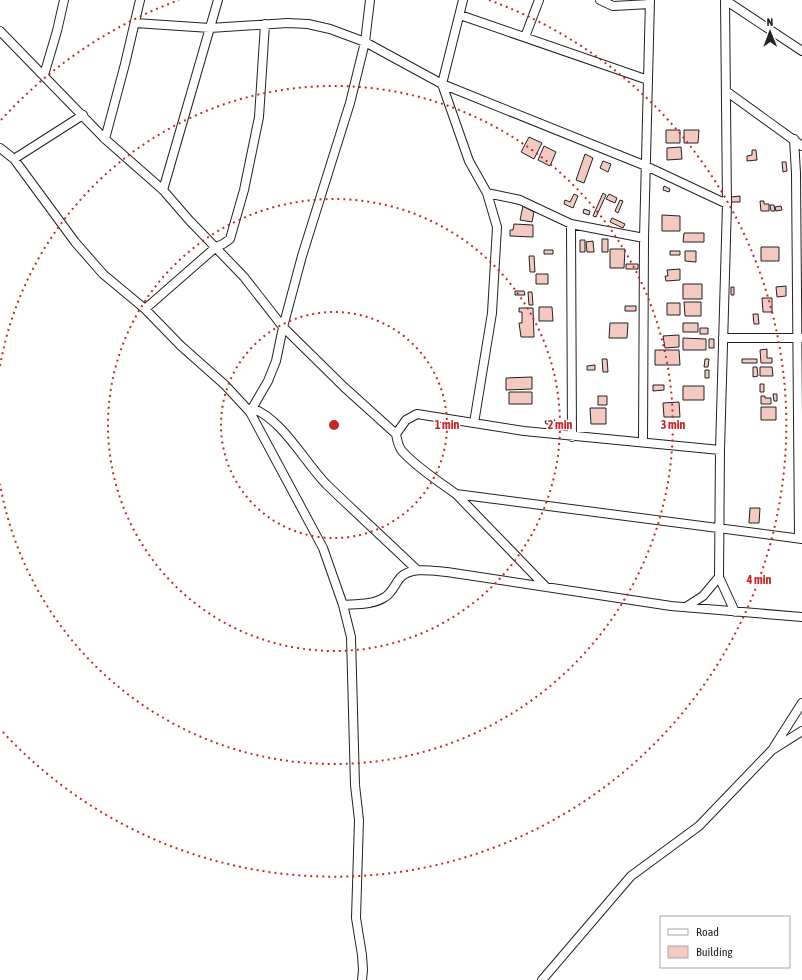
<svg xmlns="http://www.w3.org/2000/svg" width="802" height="980" font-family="'Asap Condensed',sans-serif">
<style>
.building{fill:#f3c9c0;stroke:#222}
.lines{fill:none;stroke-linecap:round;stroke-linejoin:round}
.street-casing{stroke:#222;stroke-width:10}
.street{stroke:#fff;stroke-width:8}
.ring{fill:none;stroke:#c62828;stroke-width:2;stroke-dasharray:2 4}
.centre{fill:#c62828;stroke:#fff;stroke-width:2}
.ring-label{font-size:12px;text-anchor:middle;font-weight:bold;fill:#c62828;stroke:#fff;stroke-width:3;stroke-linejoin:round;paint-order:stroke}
</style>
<rect width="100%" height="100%" fill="#fff"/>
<!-- building -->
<path class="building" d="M666 130H680V143H666Z
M684 130H699L698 143H684Z
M529 137 542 143 534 159 521 152Z
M544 146 556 152 550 166 538 160Z
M681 147 682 159 667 160V148Z
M752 150H756L757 160 747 161V156L752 155Z
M585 154 593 158 584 183 576 180Z
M603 161 611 164 608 172 600 168Z
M782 162H786L787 171 783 172Z
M664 186 670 189 669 192 663 190Z
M603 193 606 195 596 217 593 216Z
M574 194 578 196 573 208 564 204 565 200 570 202Z
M609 194 617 198 615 203 606 199Z
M740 196V202H731V197Z
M620 200 623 201 618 213 615 211Z
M760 201H764V204H769V211H761Z
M770 205H774L775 211H771Z
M523 206 534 212 532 222 520 220Z
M781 206 782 210 776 211 775 207Z
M584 209 590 211 589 215 583 213Z
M662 215 680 216V231H662Z
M612 218 625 224 623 228 610 222Z
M514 224 533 225V237L510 236V230H513Z
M684 233H704V242H683Z
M602 239H608V252H602Z
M580 240H585V252H580Z
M593 241 594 252H587L586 242Z
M761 247H779V261H761Z
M610 249H625L624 268H610Z
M544 250H553V254H544Z
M670 251H680V255H670Z
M685 251H696V262L685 261Z
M529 256H534L535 272H530Z
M626 264H638V269H626Z
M680 269V280L666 281 665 276H668L667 270Z
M536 274H548V284H536Z
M683 284H702V299H683Z
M786 286V296L777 297 776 287Z
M731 287H734V295H731Z
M515 291H524L525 295H515Z
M528 292H532L533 305H529Z
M762 298H772V312H763Z
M684 302H701V316H685Z
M667 303H680V315H667Z
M625 306H636V311H625Z
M539 307H552L553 321H539Z
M519 308H533L534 337H521L519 323H522V312H519Z
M753 314H758L759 324H754Z
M610 323H628L627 338H609Z
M683 323H698V332H683Z
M700 328H708V334H700Z
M679 335V347L665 348 663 336Z
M683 338 706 339V350H683Z
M709 339H714V348H709Z
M767 349V358H772V363H761L760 350Z
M655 350H679L680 365H655Z
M602 359H607L608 372H603Z
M705 359H709L708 367H704Z
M742 359H757V363H742Z
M595 365V370H587V366Z
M753 367H757L758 376 753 377Z
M760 367H772L773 376H760Z
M705 370H709V378H705Z
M532 377V389L506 390V378Z
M760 384H764V392H760Z
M653 385H664V390L653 391Z
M683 386H704V400H683Z
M509 392H532V404H509Z
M773 394H777V401H774Z
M598 396H607V405H598Z
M761 396H765V398H771V404H761Z
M679 402 680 417H664L663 403Z
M761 407H776V420H761Z
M590 408H606V424H591Z
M555 420V424H546L545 421Z
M750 508H760L759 523H749Z"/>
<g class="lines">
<defs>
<path id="street" d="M370 0 365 42 350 103 302 256 283 327 344 387 396 434
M463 0 442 84 469 161 487 193 497 227 492 313 474 423
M600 0 613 6 650 4
M725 0 727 204 720 450 719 577 735 612
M725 0 802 51
M460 15 648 80
M135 23 210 28 287 23 308 24 330 29 365 42 442 84 646 166 727 204
M0 31 105 139 163 190 189 220 244 277 283 327 276 361 268 381 250 412
M525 37 539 0
M44 75 57 31 64 0
M726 91 802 146
M105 139 125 64 140 0
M794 139 796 173 799 538
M0 148 14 159 75 242 103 274 145 309 181 346 225 385 250 412 323 548 343 605 351 637 355 785 359 820 356 918 362 955 363 970 362 980
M14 159 83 115
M163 190 218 0
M487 193 520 200 571 224 644 238
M571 224 572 437
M145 309 216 247 223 244 230 239 244 190 259 117 265 24
M723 338H802
M252 408C283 420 303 460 326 484 356 513 387 541 417 570
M643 442 644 238 650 0
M720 450 524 431 417 414 406 420 396 434C397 440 398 446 402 451 416 467 438 481 456 494L802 539
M456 494 546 587
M343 605C357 604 373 605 385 597 392 593 395 584 400 578 411 566 433 571 447 572L671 606 802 617
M686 607 703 596 719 577
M774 747 802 703
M542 980 631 876 699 826 772 750 802 731"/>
</defs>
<!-- street casing -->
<use href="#street" class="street-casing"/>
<!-- street -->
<use href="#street" class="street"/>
</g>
<!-- distance rings -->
<g class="ring">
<circle cx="334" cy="425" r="113"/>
<circle cx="334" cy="425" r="226"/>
<path d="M0 366A339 339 0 1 1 0 484"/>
<path d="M1 120A452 452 0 0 1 179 0M489 0A452 452 0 1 1 1 730"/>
</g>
<circle cx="334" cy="425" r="6" class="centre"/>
<g class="ring-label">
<text x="447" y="429">1 min</text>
<text x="560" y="429">2 min</text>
<text x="673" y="429">3 min</text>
<text x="759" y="584">4 min</text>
</g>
<!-- legend -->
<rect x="660" y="916" width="130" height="52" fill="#ffffff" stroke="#a7a7a7"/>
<rect x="668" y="929" width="20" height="6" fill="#ffffff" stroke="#a7a7a7"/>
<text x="696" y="936" font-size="12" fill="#222222">Road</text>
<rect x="668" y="946" width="20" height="12" fill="#f3c9c0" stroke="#a7a7a7"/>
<text x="696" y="956" font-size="12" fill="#222222">Building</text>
<!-- north arrow -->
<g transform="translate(770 32) rotate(359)" stroke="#ffffff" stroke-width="3" paint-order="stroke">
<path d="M0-3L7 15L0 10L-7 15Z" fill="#222222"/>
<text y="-6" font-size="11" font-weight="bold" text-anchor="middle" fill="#222222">N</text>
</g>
</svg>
